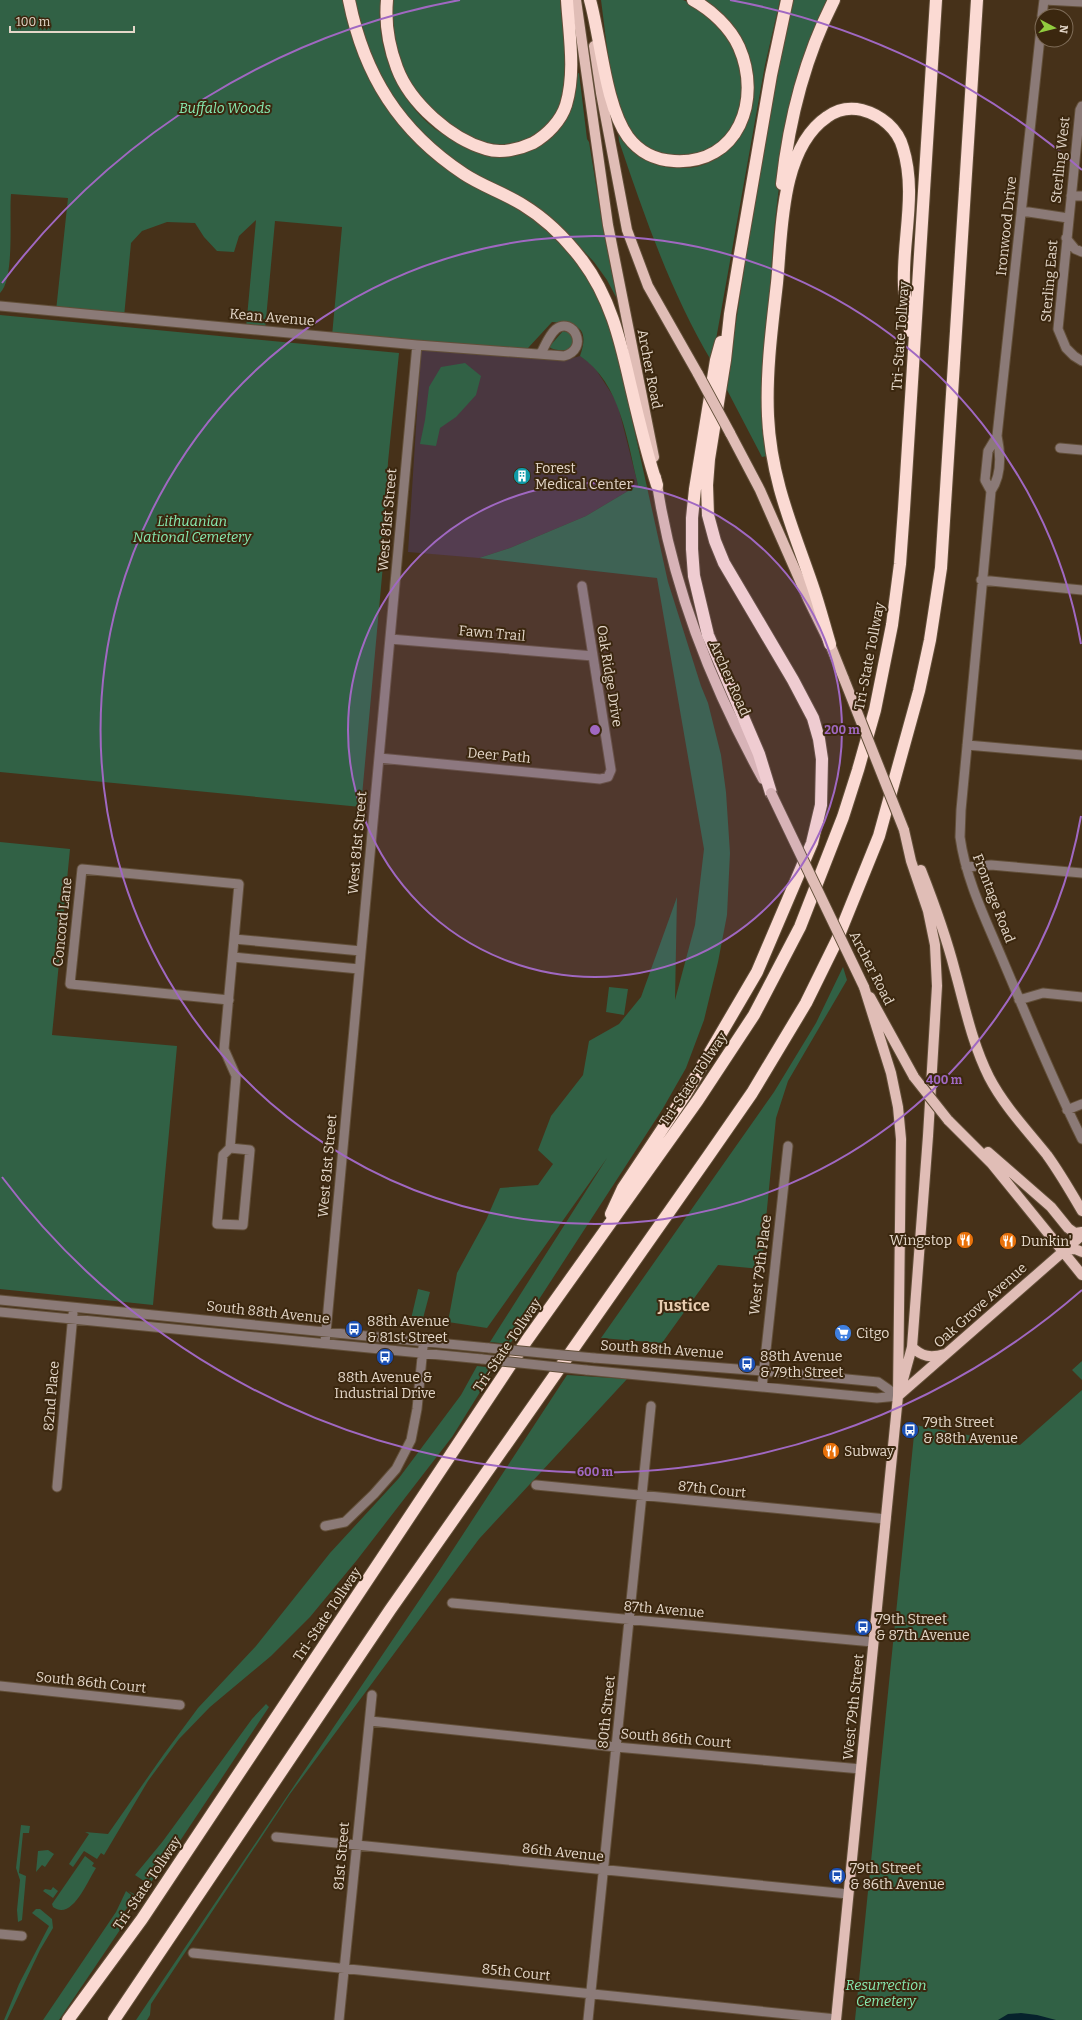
<svg xmlns="http://www.w3.org/2000/svg" width="1082" height="2020" font-family="Bitter,serif">
<style>
.medical{fill:#4a3740}
.green{fill:#316145}
.water{fill:#06222c}
.lines{fill:none;stroke-linecap:round;stroke-linejoin:round}
.minor-casing{stroke:#624f39;stroke-width:11}
.major-casing{stroke:#624f39;stroke-width:12}
.highway-casing{stroke:#624f39;stroke-width:14}
.minor{stroke:#8b7a77;stroke-width:9}
.major{stroke:#e0bdb6;stroke-width:10}
.highway{stroke:#fbdad3;stroke-width:12}
.minor-bridge-casing{stroke:#624f39;stroke-width:11;stroke-linecap:butt}
.major-bridge-casing{stroke:#624f39;stroke-width:12;stroke-linecap:butt}
.minor-bridge{stroke:#8b7a77;stroke-width:9}
.major-bridge{stroke:#e0bdb6;stroke-width:10}
.ring{fill:none;stroke:#a068c2;stroke-width:2}
.labels{text-anchor:middle;stroke-width:4;stroke-linejoin:round;paint-order:stroke}
.park-label{font-size:14px;font-style:italic;fill:#87eab1;stroke:#3b270f}
.street-label{font-size:14px;fill:#e4d7c9;stroke:#3b270f}
.poi-label{font-size:14px;fill:#e4d7c9;stroke:#3b270f;text-anchor:start}
.quarter-label{font-size:16px;font-weight:bold;fill:#e7ccb0;stroke:#3b270f}
.centre{fill:#a068c2;stroke:#3b270f;stroke-width:2}
.ring-label{font-size:12px;text-anchor:middle;font-weight:bold;fill:#a068c2;stroke:#3b270f;stroke-width:4;stroke-linejoin:round;paint-order:stroke}
</style>
<rect width="100%" height="100%" fill="#463119"/>
<!-- medical -->
<path class="medical" d="M421 350 566 360 580 356 593 365 617 402 638 485 586 516 510 548 479 558 408 552Z"/>
<!-- green -->
<path class="green" d="M0 0H344L354 43 361 61 374 87 402 127 537 219 576 256 608 311 668 582 701 686 708 703 721 755 726 792 730 853 727 915 718 962 704 1020 686 1068 662 1110 510 1344 490 1342 607 1158 487 1328 448 1322 457 1273 486 1220 500 1188 538 1185 553 1164 538 1150 551 1116 583 1075 589 1041 619 1024 641 997 677 897 675 1000 695 925 704 849 657 578 479 558 510 548 586 516 638 485C627 441 621 383 580 356 590 327 578 324 552 322L528 348 518 350 332 336 342 227 275 221 265 330 246 328 256 220 239 236 234 252 217 251 204 237 195 223 167 222 142 231 131 243 124 317 56 311 68 198 11 194C9 216 15 279 0 293Z
M354 0H381C373 49 404 116 450 138 455 141 464 141 470 142 488 145 505 148 522 152L572 104 575 94 576 74 579 73 587 139 589 142 603 228 617 299 607 280 594 262 569 235 473 174 435 147 394 102 368 56Z
M391 0H560C562 30 572 82 560 108 554 120 544 131 532 136 491 159 446 130 420 96 416 91 410 86 407 80 393 53 392 29 391 0Z
M601 0C620 0 639 0 659 0 666 0 676 0 683 0 695 4 706 15 715 23 742 49 753 99 730 132 708 163 657 165 633 135 611 106 606 36 601 0Z
M702 0H780L765 65 712 362C671 293 645 218 619 141L618 130C629 140 639 154 651 162 659 167 672 168 681 168 699 169 717 161 730 148 773 103 753 30 702 0Z
M793 0H828C810 36 801 73 792 112 767 227 768 339 767 456L762 457 726 388 757 184 780 54Z
M0 315 399 353 388 462 383 565 361 807 0 772Z
M563 331 573 334 574 342 570 349C564 351 555 351 549 347Z
M465 363 481 376 476 395 456 417 440 428 436 446 420 444 425 420 429 387 441 367Z
M0 842 70 849 52 1035 177 1046 153 1305 0 1289Z
M843 967 847 980 788 1081 776 1118 761 1269 718 1265 662 1343 601 1338 774 1092 816 1023Z
M609 987 628 989 624 1015 606 1012Z
M418 1289 430 1292 422 1322 411 1319Z
M1082 1361V1380L1072 1370Z
M477 1366 495 1368 452 1437 357 1560 310 1617 271 1656 210 1707 179 1739 148 1781 104 1855 101 1853 97 1859 84 1851 73 1867 69 1864 89 1834 85 1832 108 1834 164 1754 198 1708 256 1646 330 1553 399 1478 461 1395Z
M567 1375 627 1379 479 1539 290 1794 151 2004 150 2015 147 2020H136L439 1571Z
M1082 1390V2020H855L915 1425 1020 1445Z
M266 1704 269 1707 174 1850 139 1899 128 1891 138 1896 147 1883 135 1875 163 1841 252 1719Z
M21 1825 30 1826 29 1833H23L19 1873 26 1876 22 1920 18 1922 17 1910 20 1880 16 1868Z
M48 1850 54 1854 45 1867 42 1865 36 1872 38 1851Z
M85 1856 94 1863 92 1866 96 1868C87 1882 72 1921 53 1907L52 1904Z
M53 1887 58 1891 53 1898 43 1891 45 1889 51 1890Z
M126 1891 135 1898 123 1913 128 1916 126 1921 59 2020H43L116 1912Z
M36 1909H40L52 1919 53 1928 40 1950 7 2020H4L19 1984 49 1926 32 1913Z"/>
<!-- water -->
<path class="water" d="M1021 2013 1037 2015 1056 2020H998L1008 2014Z"/>
<g class="lines">
<defs>
<path id="minor" d="M1044 0 1082 2
M1042 16 1044 0
M1042 19 997 436C1001 455 1002 475 991 491L961 810 960 837C966 881 987 922 1004 963 1029 1022 1053 1081 1082 1139
M1082 106 1080 110 1058 329 1066 348 1074 356 1082 361
M1071 196H1082
M1022 211 1068 218
M1066 238 1075 249 1082 252
M0 306 417 345 564 356C590 349 573 316 556 329 549 335 545 346 541 353
M1060 448 1082 450
M991 491 985 480 988 451 997 436
M981 580 1082 590
M390 639 593 656
M967 745 1082 755
M379 758 600 779 608 777 611 770 582 586
M966 867 991 865 1082 873
M234 939 361 951
M233 957 359 969
M229 1000 70 984 82 869 239 884 224 1049 236 1076 230 1148 223 1155 217 1224 243 1225 250 1150 230 1148
M1019 1000 1043 993 1082 997
M1067 1110 1082 1104
M0 1300 489 1348
M0 1312 482 1359
M325 1343 417 345
M594 1358 763 1371 878 1382 898 1396
M586 1370 877 1398 898 1396
M762 1387 788 1146
M536 1485 886 1519
M57 1487 73 1314
M325 1526 345 1522 374 1494 396 1469 411 1440 417 1409 423 1347
M452 1603 873 1642
M0 1686 180 1705
M370 1721 616 1747 861 1769
M276 1837 848 1894
M0 1934 22 1936
M193 1953 836 2019
M339 2020 372 1695
M588 2020 651 1406"/>
<path id="major" d="M576 0 608 225 654 457
M594 46 601 93 627 230 648 286 698 374
M730 433 760 490 808 599 830 644 844 679
M656 477C671 584 711 685 763 779
M921 870C934 903 946 936 955 971 965 1007 972 1043 989 1077 1004 1106 1027 1130 1047 1155 1060 1173 1071 1192 1082 1211
M870 997 914 1077
M948 1120 992 1164 1082 1275
M988 1152 1051 1207 1068 1228 1075 1233 1082 1232
M1063 1250 1075 1249 1082 1252
M912 1347C922 1357 931 1358 945 1354
M901 1387 912 1347 928 1136 937 986 935 945 928 911 911 861 904 830
M898 1396 1082 1235
M836 2020 898 1396 901 1139 898 1107 891 1073 864 987"/>
<path id="highway" d="M349 0C364 75 399 131 464 174 482 186 504 193 523 205 546 219 566 239 582 260 610 297 620 339 630 383 638 417 646 452 657 485
M387 0C385 22 389 47 397 68 410 103 451 139 486 149 501 154 520 149 533 143 547 135 561 121 566 105 576 72 569 34 567 0
M590 0C601 39 605 105 628 137 640 153 655 160 674 161 739 165 762 99 739 47 730 27 711 10 693 0
M782 184C789 120 805 57 834 0
M721 342 716 360 695 489 692 518V549L694 576 708 635 759 754 771 793
M830 644C824 624 819 604 812 584 792 526 771 479 768 416 766 372 772 327 777 283 782 233 780 149 827 117 838 109 849 107 862 110 881 115 898 129 903 148 917 193 902 240 904 285 905 300 908 316 910 331
M611 1214 623 1188 685 1095 757 972 812 843 821 805 822 759 819 739 813 718 793 680 724 563 715 541 708 515 707 485 709 459 725 360 730 314 739 260 771 75 787 0
M68 2020 142 1919 527 1340 698 1100 754 1015 800 927 843 817 858 770 875 710 892 625 900 564 904 509 936 0
M114 2020 390 1610 709 1155 752 1093 806 1003 837 940 879 836 919 691 930 640 941 568 977 0"/>
</defs>
<!-- minor casing -->
<use href="#minor" class="minor-casing"/>
<!-- major casing -->
<use href="#major" class="major-casing"/>
<!-- highway casing -->
<use href="#highway" class="highway-casing"/>
<!-- minor -->
<use href="#minor" class="minor"/>
<!-- major -->
<use href="#major" class="major"/>
<!-- highway -->
<use href="#highway" class="highway"/>
<defs>
<path id="minor-bridge" d="M489 1348 594 1358
M482 1359 586 1370"/>
<path id="major-bridge" d="M698 374 730 433
M844 679 904 830
M771 793 864 987
M914 1077 948 1120"/>
</defs>
<!-- minor-bridge casing -->
<use href="#minor-bridge" class="minor-bridge-casing"/>
<!-- major-bridge casing -->
<use href="#major-bridge" class="major-bridge-casing"/>
<!-- minor-bridge -->
<use href="#minor-bridge" class="minor-bridge"/>
<!-- major-bridge -->
<use href="#major-bridge" class="major-bridge"/>
</g>
<!-- distance rings -->
<circle cx="595" cy="730" r="247" fill="#a068c2" fill-opacity=".12"/>
<g class="ring">
<circle cx="595" cy="730" r="247"/>
<path d="M1081 816A494 494 0 1 1 1081 644"/>
<path d="M1082 1290A742 742 0 0 1 2 1177M2 283A742 742 0 0 1 460 0M730 0A742 742 0 0 1 1082 170"/>
</g>
<!-- icons -->
<defs>
<symbol id="building-disc" viewBox="-11 -11 22 22"><circle r="9.5" fill="#0f9aa8" stroke="#3b270f"/><path d="M-4-6H4V6H1V3H-1V6H-4ZM-2.5-4.3h1.7v1.8h-1.7ZM.8-4.3h1.7v1.8H.8ZM-2.5-1h1.7V.8h-1.7ZM.8-1h1.7V.8H.8Z" fill="#fff"/></symbol>
<symbol id="restaurant-disc" viewBox="-11 -11 22 22"><circle r="9.5" fill="#e8710a" stroke="#3b270f"/><path d="M-5-6h1v4h1v-4h1v4h1v-4h1v5L-1.5 .5V6h-2V.5L-5-1ZM5-6V6H3V1.5H1.5Q1.5-4 5-6Z" fill="#fff"/></symbol>
<symbol id="bus-disc" viewBox="-11 -11 22 22"><circle r="9.5" fill="#1a4fb4" stroke="#3b270f"/><path d="M-5-6H5V4H4V6H2V4H-2V6H-4V4H-5ZM-3.5-4V0h7V-4ZM-3.5 1.2v1.5H-2V1.2ZM2 1.2v1.5H3.5V1.2Z" fill="#fff"/></symbol>
<symbol id="supermarket-disc" viewBox="-11 -11 22 22"><circle r="9.5" fill="#3f7fe0" stroke="#3b270f"/><path d="M-6-5.5h2.5l.6 2H6L4.5 2H-2.5L-4.4-4H-6ZM-1.5 3.2a1.3 1.3 0 1 0 .1 0ZM3 3.2a1.3 1.3 0 1 0 .1 0Z" fill="#fff"/></symbol>
</defs>
<g fill-rule="evenodd">
<use href="#building-disc" x="512" y="466" width="20" height="20"/>
<use href="#restaurant-disc" x="955" y="1230" width="20" height="20"/>
<use href="#restaurant-disc" x="998" y="1231" width="20" height="20"/>
<use href="#bus-disc" x="344" y="1319" width="20" height="20"/>
<use href="#supermarket-disc" x="833" y="1323" width="20" height="20"/>
<use href="#bus-disc" x="375" y="1347" width="20" height="20"/>
<use href="#bus-disc" x="737" y="1354" width="20" height="20"/>
<use href="#bus-disc" x="900" y="1420" width="20" height="20"/>
<use href="#restaurant-disc" x="821" y="1441" width="20" height="20"/>
<use href="#bus-disc" x="853" y="1617" width="20" height="20"/>
<use href="#bus-disc" x="827" y="1866" width="20" height="20"/>
</g>
<g class="labels">
<!-- park labels -->
<g class="park-label">
<text x="225" y="113">Buffalo Woods</text>
<text x="192" y="526">Lithuanian<tspan x="192" dy="16">National Cemetery</tspan></text>
<text x="886" y="1990">Resurrection<tspan x="886" dy="16">Cemetery</tspan></text>
</g>
<!-- street labels -->
<g class="street-label">
<text transform="translate(1060 160) rotate(-84)" y="5">Sterling West</text>
<text transform="translate(1006 226) rotate(-84)" y="5">Ironwood Drive</text>
<text transform="translate(1049 281) rotate(-85)" y="5">Sterling East</text>
<text transform="translate(272 317) rotate(5)" y="5">Kean Avenue</text>
<text transform="translate(900 336) rotate(-86)" y="5">Tri-State Tollway</text>
<text transform="translate(650 369) rotate(79)" y="5">Archer Road</text>
<text transform="translate(387 520) rotate(-85)" y="5">West 81st Street</text>
<text transform="translate(492 633) rotate(5)" y="5">Fawn Trail</text>
<text transform="translate(869 656) rotate(-79)" y="5">Tri-State Tollway</text>
<text transform="translate(610 676) rotate(81)" y="5">Oak Ridge Drive</text>
<text transform="translate(730 678) rotate(66)" y="5">Archer Road</text>
<text transform="translate(499 755) rotate(5)" y="5">Deer Path</text>
<text transform="translate(357 843) rotate(-85)" y="5">West 81st Street</text>
<text transform="translate(994 898) rotate(69)" y="5">Frontage Road</text>
<text transform="translate(62 922) rotate(-84)" y="5">Concord Lane</text>
<text transform="translate(872 968) rotate(63)" y="5">Archer Road</text>
<text transform="translate(693 1079) rotate(-56)" y="5">Tri-State Tollway</text>
<text transform="translate(327 1166) rotate(-85)" y="5">West 81st Street</text>
<text transform="translate(760 1265) rotate(-83)" y="5">West 79th Place</text>
<text transform="translate(980 1305) rotate(-42)" y="5">Oak Grove Avenue</text>
<text transform="translate(268 1312) rotate(6)" y="5">South 88th Avenue</text>
<text transform="translate(507 1345) rotate(-56)" y="5">Tri-State Tollway</text>
<text transform="translate(662 1349) rotate(4)" y="5">South 88th Avenue</text>
<text transform="translate(51 1396) rotate(-85)" y="5">82nd Place</text>
<text transform="translate(712 1489) rotate(6)" y="5">87th Court</text>
<text transform="translate(664 1609) rotate(5)" y="5">87th Avenue</text>
<text transform="translate(327 1614) rotate(-56)" y="5">Tri-State Tollway</text>
<text transform="translate(91 1682) rotate(6)" y="5">South 86th Court</text>
<text transform="translate(853 1707) rotate(-84)" y="5">West 79th Street</text>
<text transform="translate(606 1712) rotate(-84)" y="5">80th Street</text>
<text transform="translate(676 1738) rotate(5)" y="5">South 86th Court</text>
<text transform="translate(563 1852) rotate(6)" y="5">86th Avenue</text>
<text transform="translate(341 1856) rotate(-85)" y="5">81st Street</text>
<text transform="translate(147 1883) rotate(-56)" y="5">Tri-State Tollway</text>
<text transform="translate(516 1972) rotate(6)" y="5">85th Court</text>
</g>
<!-- poi labels -->
<g class="poi-label">
<text x="535" y="473">Forest<tspan x="535" dy="16">Medical Center</tspan></text>
<text x="952" y="1245" text-anchor="end">Wingstop</text>
<text x="1021" y="1246">Dunkin'</text>
<text x="367" y="1326">88th Avenue<tspan x="367" dy="16">&amp; 81st Street</tspan></text>
<text x="856" y="1338">Citgo</text>
<text x="760" y="1361">88th Avenue<tspan x="760" dy="16">&amp; 79th Street</tspan></text>
<text x="385" y="1382" text-anchor="middle">88th Avenue &amp;<tspan x="385" dy="16">Industrial Drive</tspan></text>
<text x="923" y="1427">79th Street<tspan x="923" dy="16">&amp; 88th Avenue</tspan></text>
<text x="844" y="1456">Subway</text>
<text x="876" y="1624">79th Street<tspan x="876" dy="16">&amp; 87th Avenue</tspan></text>
<text x="850" y="1873">79th Street<tspan x="850" dy="16">&amp; 86th Avenue</tspan></text>
</g>
<!-- quarter labels -->
<g class="quarter-label">
<text x="684" y="1311">Justice</text>
</g>
</g>
<circle cx="595" cy="730" r="6" class="centre"/>
<g class="ring-label">
<text x="842" y="734">200 m</text>
<text x="944" y="1084">400 m</text>
<text x="595" y="1476">600 m</text>
</g>
<!-- north arrow -->
<g transform="translate(1054 28) rotate(97)"><circle r="19" fill="#3b270f" stroke="#7f6d59"/>
<path d="M0-3L7 15L0 10L-7 15Z" fill="#92cd3f"/>
<text y="-6" font-size="11" font-weight="bold" text-anchor="middle" fill="#e4d7c9">N</text>
</g>
<!-- scale -->
<path d="M10 26v6h124v-6" fill="none" stroke="#e4d7c9" stroke-width="2"/>
<text x="16" y="26" font-size="12" fill="#e4d7c9" stroke="#3b270f" stroke-width="3" paint-order="stroke">100 m</text>
</svg>
